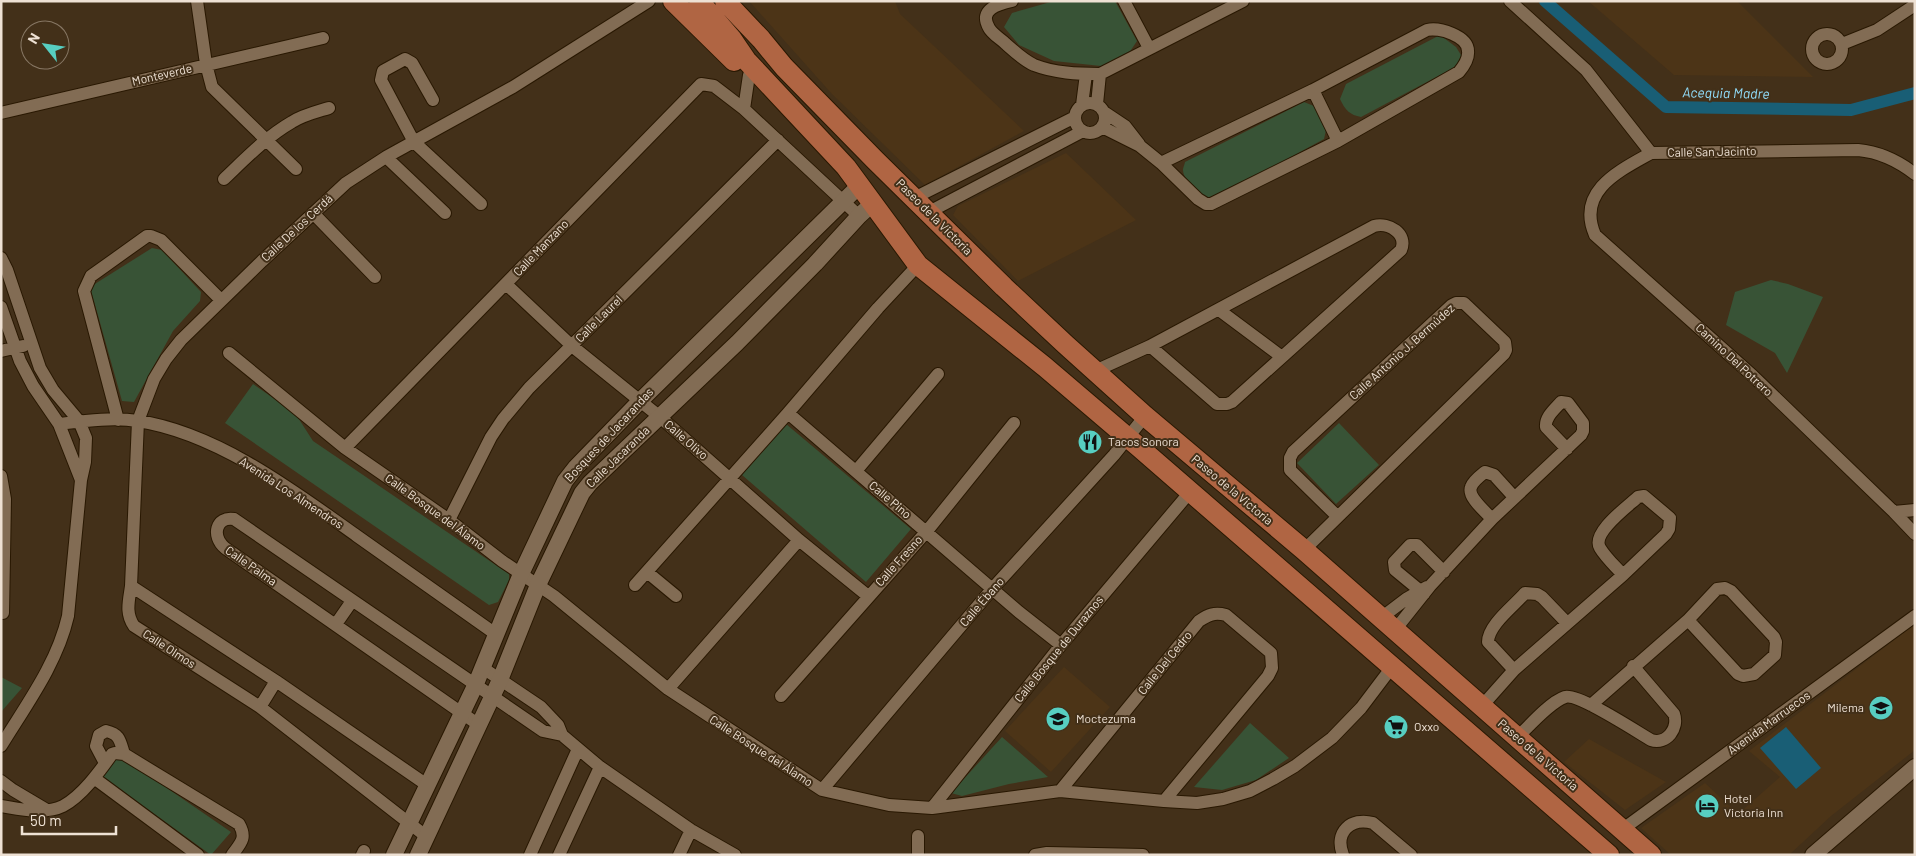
<svg xmlns="http://www.w3.org/2000/svg" width="1916" height="856" font-family="Barlow,sans-serif">
<style>
.built{fill:#4c3417}
.green{fill:#385336}
.water{fill:#195e75}
.lines{fill:none;stroke-linecap:round;stroke-linejoin:round}
.canal{stroke:#195e75;stroke-width:12}
.minor-casing{stroke:#291802;stroke-width:14}
.tertiary-casing{stroke:#291802;stroke-width:18}
.primary-casing{stroke:#291802;stroke-width:22}
.minor{stroke:#826c54;stroke-width:12}
.tertiary{stroke:#826c54;stroke-width:16}
.primary{stroke:#b06543;stroke-width:20}
.labels{text-anchor:middle;stroke-width:4;stroke-linejoin:round;paint-order:stroke}
.street-label{font-size:12px;fill:#eee1d4;stroke:#433019}
.poi-label{font-size:12px;fill:#eee1d4;stroke:#433019;text-anchor:start}
.water-label{font-size:14px;font-style:italic;fill:#91dcf9;stroke:#433019}
</style>
<rect width="100%" height="100%" fill="#433019"/>
<!-- built -->
<path class="built" d="M749 1H895L900 14 1024 131 925 185 832 94Z
M1588 1H1737L1813 77 1674 75Z
M1066 153 1136 220 1018 281 953 215 958 206Z
M1915 624V750L1831 816 1789 855H1671L1641 828 1705 783 1738 814 1780 777 1749 751Z
M1064 667 1110 707 1051 772 1005 731Z
M1589 739 1666 782 1625 810 1564 762Z"/>
<!-- green -->
<path class="green" d="M1054 1H1115L1137 41 1129 53 1101 66 1054 61 1019 45 1004 27 1012 13Z
M1440 35 1456 47 1461 55 1457 66 1361 117C1350 115 1345 110 1340 99L1346 84Z
M1304 102 1314 106 1327 126 1324 139 1212 200C1202 197 1183 181 1183 170 1183 168 1185 163 1185 162Z
M152 248 162 250 201 292 200 301 173 331 134 402 122 401 90 287Z
M1771 280 1788 284 1823 297 1787 373 1775 353 1726 325 1735 292Z
M253 384 295 413 313 441 509 574V580L498 602 489 605 225 423Z
M1339 423 1379 465 1336 504 1297 463Z
M786 424 911 529 866 582 742 475Z
M1 677 22 688 1 712Z
M1250 723 1289 758 1256 780 1222 790 1194 787Z
M1002 737 1048 777 1009 784 962 796 951 793Z
M116 753 231 832 211 855 102 776Z"/>
<!-- water -->
<path class="water" d="M1786 727 1821 768 1796 789 1760 748Z"/>
<g class="lines">
<!-- canal -->
<path class="canal" d="M1545 1 1666 107 1851 110 1915 93"/>
<defs>
<path id="minor" d="M197 1 206 64 212 87 296 169
M1012 1C999 4 978 9 989 28 992 34 1001 39 1006 44 1014 51 1023 60 1034 65 1055 73 1077 74 1100 74L1243 1
M1124 1 1149 48
M1510 1 1586 70 1651 153
M1812 49a15 15 0 1 1 30 0a15 15 0 1 1-30 0Z
M1842 44 1877 30 1915 5
M1313 90 1338 141
M433 100 412 63 405 59 383 71 381 80 414 142 481 204
M1075 118a15 15 0 1 1 30 0a15 15 0 1 1-30 0Z
M1097 104 1100 74
M1082 105 1086 74
M744 109 749 75
M1104 112 1125 126 1139 144
M1 113 323 38
M1102 127 1140 146 1161 163 1198 199 1206 204H1211L1338 141 1459 72C1464 66 1469 59 1468 51 1468 36 1439 27 1427 30L1313 90 1161 163
M386 157 445 213
M1915 174C1897 160 1880 152 1858 150L1651 153C1619 171 1576 191 1595 235L1753 376 1894 512 1915 534
M224 179C245 159 266 137 292 122 303 115 316 112 329 108
M914 198 1075 117
M929 212 1083 131
M313 213 375 277
M1 258 7 270 40 368 53 390 79 421 86 438 85 462 81 480 68 616C57 664 26 705 1 746
M506 284 572 346 660 417 799 540 868 596
M1 307 20 361 33 386 59 424 81 480
M1219 310 1282 357
M1 351 23 346
M229 353 345 448 449 520 502 561 554 596 668 689 822 790 889 805 932 808 1060 791 1164 801 1197 803 1223 799 1250 791 1273 779 1295 766 1332 738 1361 708 1392 667
M1095 371 1150 346 1374 226C1389 222 1408 234 1401 250L1232 402 1227 404H1217L1150 346
M788 413 1019 612 1061 645
M118 420 84 291 91 276 147 236H151L161 240 221 300
M59 424C84 421 113 417 138 421 217 433 294 491 357 536 404 569 450 602 497 635
M345 448 701 84 714 86 744 109 859 216
M856 471 938 374
M1 476 5 499 3 613
M1894 512 1915 510
M1492 519C1486 512 1467 497 1471 487 1473 481 1480 476 1485 472L1494 475 1514 497
M449 520 491 437 503 419 529 388 778 140
M1304 550 1504 354 1506 350 1505 342 1464 303H1456L1452 305 1293 452 1290 458V470L1337 516
M647 572 676 596
M635 585 788 413 878 308 918 265
M131 586 276 681 427 785
M1424 594 1395 570 1394 562 1410 545H1417L1444 572
M1381 618 1406 599 1427 587
M336 624 352 601
M1395 630 1430 586 1492 519 1581 435 1583 431V423L1568 403 1561 402C1554 410 1545 417 1546 427L1567 449
M483 668 541 707 558 725 562 735 600 767 691 830 735 855
M1514 670 1488 642C1488 625 1514 606 1525 593L1537 594 1542 597 1567 623
M668 689 799 540
M781 696 927 531 1014 423
M1591 705 1688 620 1717 589 1725 588 1731 591 1774 637 1776 642 1775 655 1754 674 1743 676 1738 674 1688 620
M1482 706 1514 670 1623 575 1666 534 1669 529 1670 518 1644 496 1638 497C1627 507 1591 533 1600 548 1606 558 1616 567 1623 575
M260 707 276 681
M479 725 225 548C211 536 216 516 234 519L543 731 562 735
M1518 737C1529 726 1550 702 1565 697 1578 693 1637 732 1651 740 1667 745 1679 728 1674 714L1633 666
M105 763 96 746 99 735 106 731C120 734 120 741 124 754
M94 778 198 855
M1 781 13 790 45 809
M822 790 993 588 1114 455 1145 416
M1060 791 1199 621C1208 615 1214 612 1226 615L1271 653 1272 668 1268 676 1164 801
M1 806C20 809 45 815 63 806 82 796 100 771 112 754L115 753 124 754 239 824C247 838 241 843 232 855
M932 808 1061 645 1190 492
M1623 829 1915 616
M918 836V855
M427 837 260 707 134 626C125 613 129 601 131 586L138 421 154 379 166 359 181 340 262 261 346 183 386 157 513 87 649 1
M362 855 364 851
M530 855 578 749
M559 855 600 767
M679 855 691 830
M1035 855 1047 853 1143 855
M1343 855C1334 832 1351 817 1373 823L1411 855"/>
<path id="tertiary" d="M394 855 475 686 521 574 565 481 576 467 640 401 860 185
M418 855 500 680 538 585 582 493 590 483 737 343 815 264 859 216 872 204
M1813 855 1915 767"/>
<path id="primary" d="M673 1 734 61
M699 1 731 38 746 60 846 167 918 265 1045 367 1140 448 1609 855
M725 1 761 39 784 67 875 160 1004 287 1066 345 1145 416 1304 550 1651 855"/>
</defs>
<!-- minor casing -->
<use href="#minor" class="minor-casing"/>
<!-- tertiary casing -->
<use href="#tertiary" class="tertiary-casing"/>
<!-- primary casing -->
<use href="#primary" class="primary-casing"/>
<!-- minor -->
<use href="#minor" class="minor"/>
<!-- tertiary -->
<use href="#tertiary" class="tertiary"/>
<!-- primary -->
<use href="#primary" class="primary"/>
</g>
<!-- icons -->
<defs>
<symbol id="restaurant-disc" viewBox="-11 -11 22 22"><circle r="9.5" fill="#57cec1" stroke="#433019"/><path d="M-5-6h1v4h1v-4h1v4h1v-4h1v5L-1.5 .5V6h-2V.5L-5-1ZM5-6V6H3V1.5H1.5Q1.5-4 5-6Z" fill="#111"/></symbol>
<symbol id="school-disc" viewBox="-11 -11 22 22"><circle r="9.5" fill="#57cec1" stroke="#433019"/><path d="M0-5L7-2L0 1L-7-2ZM-4 1L0 2.5L4 1V4Q0 6-4 4Z" fill="#111"/></symbol>
<symbol id="supermarket-disc" viewBox="-11 -11 22 22"><circle r="9.5" fill="#57cec1" stroke="#433019"/><path d="M-6-5.5h2.5l.6 2H6L4.5 2H-2.5L-4.4-4H-6ZM-1.5 3.2a1.3 1.3 0 1 0 .1 0ZM3 3.2a1.3 1.3 0 1 0 .1 0Z" fill="#111"/></symbol>
<symbol id="hotel-disc" viewBox="-11 -11 22 22"><circle r="9.5" fill="#57cec1" stroke="#433019"/><path d="M-6-4.5h1.5V1H6V5H4.5V3h-9V5H-6ZM-4 0a1.8 1.8 0 1 1 3.6 0ZM.5 0V-2.5h3Q6-2.5 6 0Z" fill="#111"/></symbol>
</defs>
<g fill-rule="evenodd">
<use href="#restaurant-disc" x="1076" y="428" width="28" height="28"/>
<use href="#school-disc" x="1867" y="694" width="28" height="28"/>
<use href="#school-disc" x="1044" y="705" width="28" height="28"/>
<use href="#supermarket-disc" x="1382" y="713" width="28" height="28"/>
<use href="#hotel-disc" x="1693" y="792" width="28" height="28"/>
</g>
<g class="labels">
<!-- street labels -->
<g class="street-label">
<text transform="translate(162 75) rotate(-13)" y="4">Monteverde</text>
<text transform="translate(1712 152) rotate(-1)" y="4">Calle San Jacinto</text>
<text transform="translate(934 217) rotate(45)" y="4">Paseo de la Victoria</text>
<text transform="translate(297 228) rotate(-43)" y="4">Calle De los Cerdá</text>
<text transform="translate(541 248) rotate(-46)" y="4">Calle Manzano</text>
<text transform="translate(599 319) rotate(-45)" y="4">Calle Laurel</text>
<text transform="translate(1402 352) rotate(-42)" y="4">Calle Antonio J. Bermúdez</text>
<text transform="translate(1734 360) rotate(43)" y="4">Camino Del Potrero</text>
<text transform="translate(609 435) rotate(-47)" y="4">Bosques de Jacarandas</text>
<text transform="translate(686 440) rotate(41)" y="4">Calle Olivo</text>
<text transform="translate(618 457) rotate(-44)" y="4">Calle Jacaranda</text>
<text transform="translate(1232 490) rotate(40)" y="4">Paseo de la Victoria</text>
<text transform="translate(291 493) rotate(33)" y="4">Avenida Los Almendros</text>
<text transform="translate(890 500) rotate(40)" y="4">Calle Pino</text>
<text transform="translate(435 512) rotate(36)" y="4">Calle Bosque del Álamo</text>
<text transform="translate(899 561) rotate(-48)" y="4">Calle Fresno</text>
<text transform="translate(251 566) rotate(35)" y="4">Calle Palma</text>
<text transform="translate(982 602) rotate(-49)" y="4">Calle Ébano</text>
<text transform="translate(169 649) rotate(33)" y="4">Calle Olmos</text>
<text transform="translate(1059 649) rotate(-51)" y="4">Calle Bosque de Duraznos</text>
<text transform="translate(1165 663) rotate(-51)" y="4">Calle Del Cedro</text>
<text transform="translate(1769 723) rotate(-36)" y="4">Avenida Marruecos</text>
<text transform="translate(761 751) rotate(33)" y="4">Calle Bosque del Álamo</text>
<text transform="translate(1538 755) rotate(41)" y="4">Paseo de la Victoria</text>
</g>
<!-- poi labels -->
<g class="poi-label">
<text x="1108" y="446">Tacos Sonora</text>
<text x="1864" y="712" text-anchor="end">Milema</text>
<text x="1076" y="723">Moctezuma</text>
<text x="1414" y="731">Oxxo</text>
<text x="1724" y="803">Hotel<tspan x="1724" dy="14">Victoria Inn</tspan></text>
</g>
<!-- water labels -->
<g class="water-label">
<text transform="translate(1726 93) rotate(1)" y="5">Acequia Madre</text>
</g>
</g>
<!-- border -->
<rect width="1916" height="856" fill="none" stroke="#eee1d4" stroke-width="5"/>
<!-- north arrow -->
<g transform="translate(45 45) rotate(300)"><circle r="24" fill="#433019" stroke="#877764"/>
<path d="M0-4L9 19L0 12L-9 19Z" fill="#57cec1"/>
<text y="-8" font-size="14" font-weight="bold" text-anchor="middle" fill="#eee1d4">N</text>
</g>
<!-- scale -->
<path d="M22 826v8h94v-8" fill="none" stroke="#eee1d4" stroke-width="2.5"/>
<text x="30" y="826" font-size="15" fill="#eee1d4" stroke="#433019" stroke-width="4" paint-order="stroke">50 m</text>
</svg>
